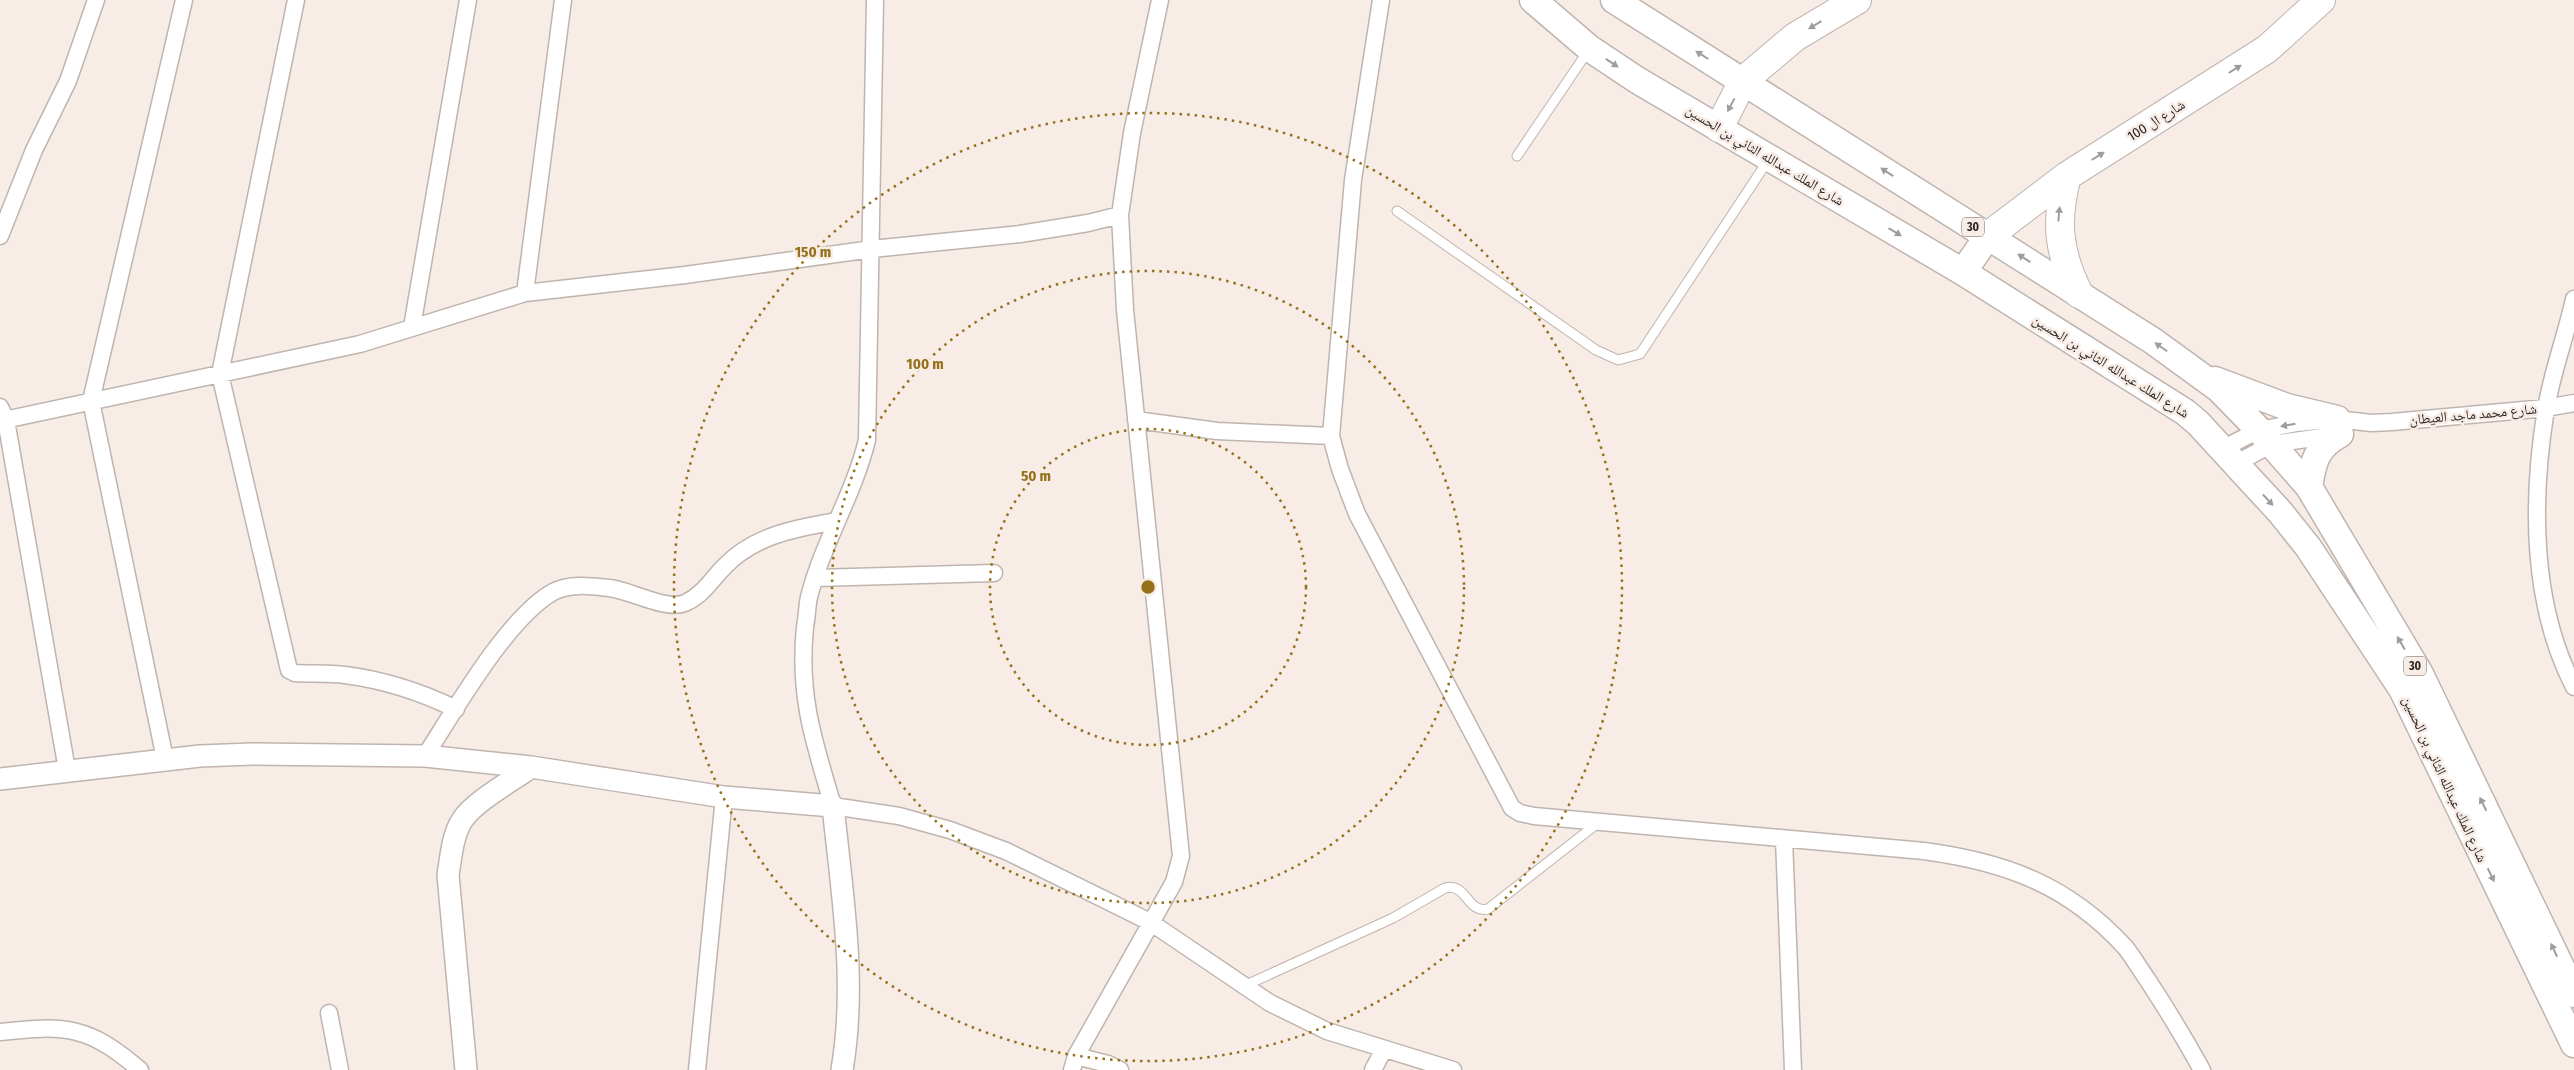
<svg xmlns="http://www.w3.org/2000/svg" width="2574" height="1070" font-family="'Fira Sans Condensed','Noto Naskh Arabic',sans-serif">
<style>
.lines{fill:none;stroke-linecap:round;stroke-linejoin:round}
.service-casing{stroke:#bfb4ae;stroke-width:11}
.minor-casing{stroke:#bfb4ae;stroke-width:19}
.tertiary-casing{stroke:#bfb4ae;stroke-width:24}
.primary-casing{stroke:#bfb4ae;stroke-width:29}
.motorway-casing{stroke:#bfb4ae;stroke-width:30}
.service{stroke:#fff;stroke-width:9}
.minor{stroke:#fff;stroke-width:16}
.tertiary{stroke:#fff;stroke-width:21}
.primary{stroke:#fff;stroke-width:26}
.motorway{stroke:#fff;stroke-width:28}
.oneway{fill:#9f9d9c}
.ring{fill:none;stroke:#95711a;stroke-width:2.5;stroke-dasharray:2.5 5}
.labels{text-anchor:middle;stroke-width:5;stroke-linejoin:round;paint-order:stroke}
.shield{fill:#f8ece6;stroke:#68615e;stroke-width:1}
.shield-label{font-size:12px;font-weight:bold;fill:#2a2624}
.street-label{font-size:14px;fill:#2a2624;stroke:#f8ece6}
.centre{fill:#95711a;stroke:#f8ece6;stroke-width:2.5}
.ring-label{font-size:15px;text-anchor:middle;font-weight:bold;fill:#95711a;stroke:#f8ece6;stroke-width:5;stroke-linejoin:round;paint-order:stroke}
</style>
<rect width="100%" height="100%" fill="#f8ece6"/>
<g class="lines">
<defs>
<path id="service" d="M1517 156 1588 51
M1397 211 1596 350 1618 360 1640 354 1769 159
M1244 986 1393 918 1445 888C1467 882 1467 914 1488 909L1598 823"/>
<path id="minor" d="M296 0 220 374 289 670 295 673C311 674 329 673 345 675 384 680 421 692 456 709
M875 0 867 440C854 494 823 542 809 597 807 606 807 617 805 627 798 696 814 742 833 806L899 816 950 830 1006 851 1150 922 1270 1003 1327 1031 1453 1070
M1381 0 1353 180 1331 436 1340 469 1357 514 1512 808 1520 813 1534 816 1924 851C2006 862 2068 885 2125 947 2133 957 2140 969 2147 979 2166 1008 2185 1039 2202 1070
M0 236 34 150 68 81 96 0
M525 293 563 0
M2574 299C2566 336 2552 372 2546 409 2531 500 2531 604 2574 687
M412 327 468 0
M0 407 6 420 67 770
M1136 420 1217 431 1331 436
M0 421 360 344 525 293 685 275 872 249 1020 234 1088 223 1120 215
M2222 449 2259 430 2297 423 2337 419 2371 423 2392 422 2546 408 2574 403
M2235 464 2272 444 2336 435
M816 578 994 573
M425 756C455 710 507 618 553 592 569 583 591 586 609 588 630 590 666 611 685 603 703 595 711 580 724 567 754 535 797 528 837 521
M165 759 91 401 184 0
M1784 839 1793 1070
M329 1013 340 1070
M0 1032C65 1025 88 1025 140 1070
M1076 1056 1108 1064 1120 1070
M697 1070 724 797
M1072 1070 1076 1056 1174 882 1181 856 1125 310 1120 215 1132 133 1160 0
M1373 1070 1384 1049"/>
<path id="tertiary" d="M0 779 200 756 252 754 425 756 531 767 724 797 833 806C842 894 857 982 842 1070
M466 1070 448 875C451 858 452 835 463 819 475 801 512 781 531 767"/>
<path id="primary" d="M1533 0 1589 48 1637 80 1963 272 2185 412 2198 423 2280 512 2308 547 2402 689 2574 1044
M1614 0 2153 341 2219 389 2259 430 2309 487 2420 674 2574 994
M1963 272 1988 236
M2215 380 2287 407 2337 419
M2309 487C2313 462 2316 447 2340 434"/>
<path id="motorway" d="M1719 128 1743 81 1795 37 1857 0
M2067 176C2055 221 2058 252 2079 294
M1988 236 2067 176 2267 49 2321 0"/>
</defs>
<!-- service casing -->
<use href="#service" class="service-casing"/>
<!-- minor casing -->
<use href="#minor" class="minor-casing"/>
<!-- tertiary casing -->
<use href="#tertiary" class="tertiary-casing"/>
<!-- primary casing -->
<use href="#primary" class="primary-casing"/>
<!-- motorway casing -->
<use href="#motorway" class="motorway-casing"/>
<!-- service -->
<use href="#service" class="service"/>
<!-- minor -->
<use href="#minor" class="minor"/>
<!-- tertiary -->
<use href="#tertiary" class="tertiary"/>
<!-- primary -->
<use href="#primary" class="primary"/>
<!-- motorway -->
<use href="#motorway" class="motorway"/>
</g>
<!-- one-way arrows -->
<defs><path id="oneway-solid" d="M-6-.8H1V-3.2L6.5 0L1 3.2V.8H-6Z" transform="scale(1.25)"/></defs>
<g class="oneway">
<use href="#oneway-solid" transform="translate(1815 25) rotate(149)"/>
<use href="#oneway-solid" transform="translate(1702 55) rotate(-148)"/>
<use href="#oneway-solid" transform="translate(1612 63) rotate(33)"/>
<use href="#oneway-solid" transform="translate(2235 69) rotate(-32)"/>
<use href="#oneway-solid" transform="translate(1731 105) rotate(118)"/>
<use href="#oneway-solid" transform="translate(2098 156) rotate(-32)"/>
<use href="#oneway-solid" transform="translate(1887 172) rotate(-147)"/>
<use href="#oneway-solid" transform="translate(2059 214) rotate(-85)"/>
<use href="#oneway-solid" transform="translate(1895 232) rotate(31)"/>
<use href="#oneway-solid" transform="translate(2024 258) rotate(-147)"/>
<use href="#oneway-solid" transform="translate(2161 347) rotate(-145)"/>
<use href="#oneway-solid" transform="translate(2288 425) rotate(170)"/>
<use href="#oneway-solid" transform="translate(2268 500) rotate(47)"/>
<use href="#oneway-solid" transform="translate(2401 643) rotate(-121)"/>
<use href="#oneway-solid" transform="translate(2483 804) rotate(-116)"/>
<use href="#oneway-solid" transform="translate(2491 875) rotate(64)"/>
<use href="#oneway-solid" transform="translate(2554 950) rotate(-115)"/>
</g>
<!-- distance rings -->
<g class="ring">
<circle cx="1148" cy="587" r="158"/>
<circle cx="1148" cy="587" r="316"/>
<circle cx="1148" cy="587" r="474"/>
</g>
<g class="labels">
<!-- shield labels -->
<g class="shield">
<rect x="1962" y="217.5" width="22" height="19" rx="4"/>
<rect x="2404" y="656.5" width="22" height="19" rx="4"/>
</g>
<g class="shield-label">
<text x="1973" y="231">30</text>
<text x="2415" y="670">30</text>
</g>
<!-- street labels -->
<g class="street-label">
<text transform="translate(2156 120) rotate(-32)" y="5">شارع ال 100</text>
<text transform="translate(1765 155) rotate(31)" y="5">شارع الملك عبدالله الثاني بن الحسين</text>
<text transform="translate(2111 366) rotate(32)" y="5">شارع الملك عبدالله الثاني بن الحسين</text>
<text transform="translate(2473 414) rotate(-5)" y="5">شارع محمد ماجد العيطان</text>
<text transform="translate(2445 779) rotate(65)" y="5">شارع الملك عبدالله الثاني بن الحسين</text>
</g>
</g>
<circle cx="1148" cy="587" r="8" class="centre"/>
<g class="ring-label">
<text x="813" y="257">150 m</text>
<text x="925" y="369">100 m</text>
<text x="1036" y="481">50 m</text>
</g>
</svg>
